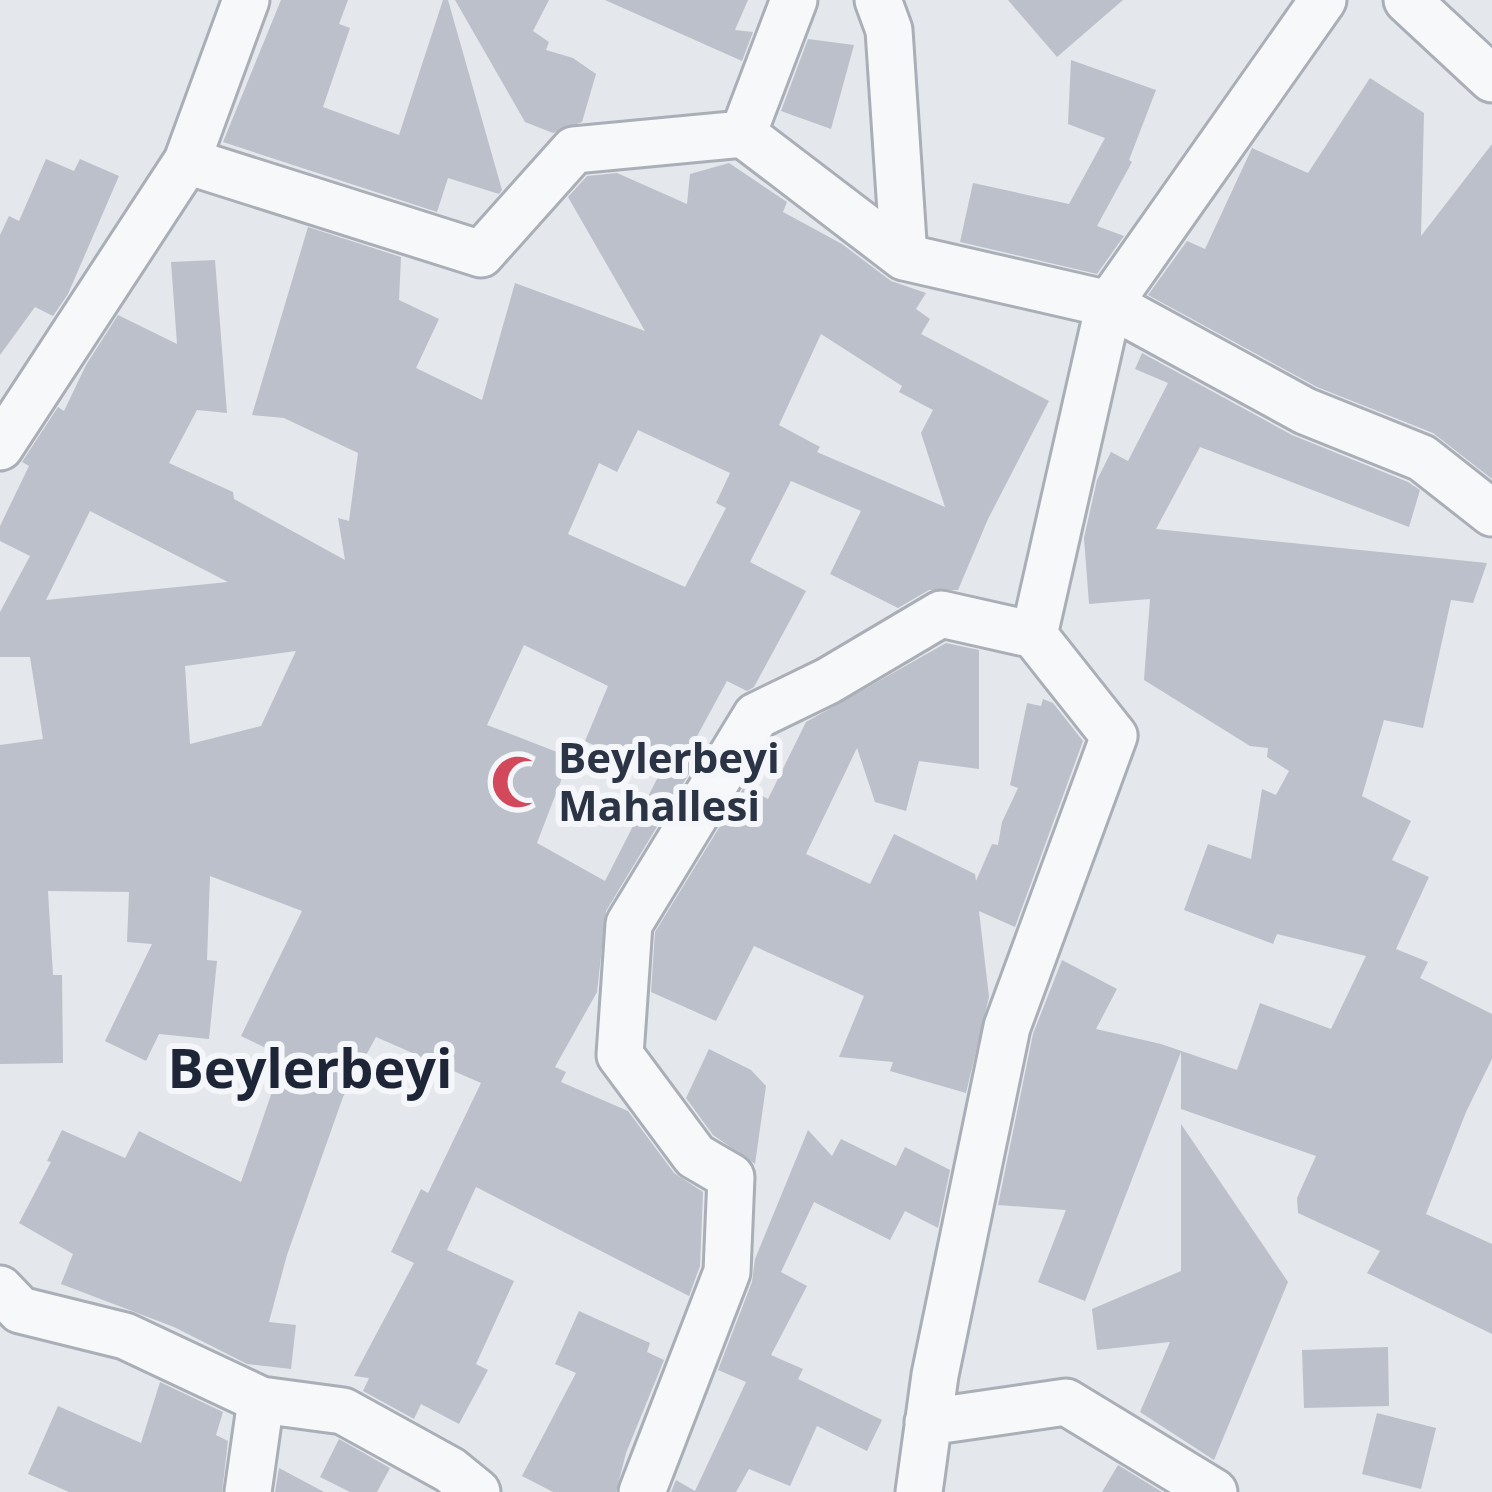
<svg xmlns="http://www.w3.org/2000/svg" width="1492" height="1492" font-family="'Open Sans',sans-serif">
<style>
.building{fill:#bbc0ca;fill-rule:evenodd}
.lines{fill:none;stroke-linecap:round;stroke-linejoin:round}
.minor-casing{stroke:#a9aeb7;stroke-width:51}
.minor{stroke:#f7f8fa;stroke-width:45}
.labels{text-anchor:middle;stroke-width:12;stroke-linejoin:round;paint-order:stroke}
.poi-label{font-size:42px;font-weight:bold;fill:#2b3445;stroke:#f4f6f9;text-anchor:start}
.district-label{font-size:54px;font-weight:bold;fill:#1d2536;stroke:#f4f6f9}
</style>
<rect width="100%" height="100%" fill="#e4e7ec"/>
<!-- building -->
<path class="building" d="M281 0H348L339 24 350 28 323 107 399 135 443 0H448L502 190 499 194 448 178 437 212 223 142Z
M455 0H549L533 31 549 42 546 50 573 58 596 74 582 122 553 133 525 122Z
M605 0H748L735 30 753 32 742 61Z
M1008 0H1123L1057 57Z
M808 39 854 45 831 129 781 111Z
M1071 60 1156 90 1129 160 1132 162 1097 226 1124 236 1097 274 960 242 973 183 1069 204 1105 138 1068 124Z
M1370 78 1424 113 1421 236 1492 144V479L1433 433 1317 387 1148 295 1187 241 1205 249 1252 148 1308 173Z
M46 159 74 171 80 159 119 176 68 294 53 316 35 307 0 355V235L9 216 19 221Z
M729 163 787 202 783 212 842 244 891 281 926 293 916 309 930 319 921 334 1049 401 988 519 958 590H929L898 608 830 574 861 511 791 481 750 562 806 591 754 687 747 691 727 681 690 749 701 754 606 911 597 992 555 1067 566 1072 561 1082 628 1111 674 1173 703 1192 700 1266 689 1296 476 1187 447 1250 514 1281 476 1364 488 1370 459 1424 421 1404 414 1419 363 1391 369 1378 354 1376 414 1263 391 1252 421 1189 428 1193 481 1083 376 1037 343 1097 287 1255 269 1322 296 1325 291 1369 247 1364 174 1327 61 1284 73 1254 19 1223 51 1162 47 1161 62 1130 125 1158 139 1131 241 1182 284 1057 241 1036 302 911 210 876 207 960 217 961 209 1039 159 1034 146 1061 105 1041 152 944 127 942 129 892 48 891 53 975H62L63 1063 0 1064V745L43 739 30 657H0V612L30 556 0 541V526L29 466 22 462 58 407 64 411 86 365 118 315 177 344 171 262 215 260 227 413 197 410 169 463 233 492 234 499 345 560 338 518 349 521 358 453 284 418 252 415 308 227 401 257 399 300 439 319 416 368 482 400 515 283 645 331 568 197 587 176 617 173 687 204 690 174ZM821 334 902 386 899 392 933 410 921 433 945 507 817 452 820 447 779 425ZM638 430 730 473 716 503 726 508 685 587 568 534 599 463 617 472ZM90 511 228 582 46 600ZM524 645 608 686 585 741 658 777 605 881 537 843 570 757 487 725ZM296 651 261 726 190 744 185 666Z
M1142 353 1292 435 1408 482 1420 490 1409 527 1200 447 1156 529 1487 563 1473 603 1451 600 1423 728 1384 720 1362 796 1411 821 1392 860 1429 877 1396 949 1428 962 1420 978 1492 1014V1059L1466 1112 1426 1214 1492 1244V1334L1367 1273 1380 1251 1298 1213 1297 1198 1316 1156 1181 1109V1052L1085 1301 1038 1282 1066 1210 998 1205 1033 1034 1062 960 1117 989 1096 1029 1161 1044 1237 1070 1260 1003 1331 1029 1366 956 1277 934 1273 944 1184 910 1208 844 1251 859 1262 789 1276 795 1289 771 1267 757 1268 748 1250 746 1144 680 1150 599 1089 604 1084 538 1097 480 1111 452 1128 461 1168 383 1135 369Z
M946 643 979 650V769L919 761 906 811 875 802 857 748 806 854 870 884 894 834 975 874 976 881 992 844 998 845 1002 822 1018 788 1010 785 1027 703 1041 706 1043 699 1053 703 1083 741 1015 927 979 911 989 997 966 1093 890 1071 893 1062 839 1057 864 996 754 946 716 1021 651 992 655 932 744 787 768 799 806 722Z
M709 1049 751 1070 766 1086 755 1164 713 1135 686 1098Z
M1181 1124 1288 1282 1214 1460 1140 1412 1170 1342 1097 1350 1092 1309 1181 1271Z
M808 1130 832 1156 841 1139 896 1166 905 1147 950 1170 938 1228 905 1211 890 1240 814 1202 781 1272 807 1286 771 1355 803 1369 798 1379 882 1420 867 1451 817 1426 790 1486 749 1469 736 1492H671L676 1480 695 1491 746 1382 718 1370 752 1282 755 1259Z
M579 1311 650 1343 647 1352 664 1360 626 1453 616 1492H553L522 1476 576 1373 555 1364Z
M1388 1347 1389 1406 1304 1408 1302 1350Z
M160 1382 223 1412 216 1435 228 1441 222 1492H69L28 1474 58 1406 141 1443Z
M1377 1413 1436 1428 1421 1489 1362 1474Z
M339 1439 390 1468 377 1492H350L320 1477Z
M1118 1465 1162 1492H1102Z
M279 1468 324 1492H275Z"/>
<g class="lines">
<defs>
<path id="minor" d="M878 0 889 30 904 257
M1407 0 1492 79
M743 134 904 257 1109 304 1305 411 1422 458 1492 513
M187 161 481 254 574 150 743 134 794 0
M0 447 187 161 246 0
M0 1289 20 1310 125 1336 261 1400 343 1411 450 1470 477 1492
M928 1422 1066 1402 1214 1492
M248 1492 261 1400
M642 1492 727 1272 731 1177 695 1156 620 1055 629 924 756 716 828 681 941 614 1034 635
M919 1492 935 1375 1007 1027 1114 736 1034 635 1109 304 1323 0"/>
</defs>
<!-- minor casing -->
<use href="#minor" class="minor-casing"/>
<!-- minor -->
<use href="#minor" class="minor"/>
</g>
<!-- icons -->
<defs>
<symbol id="mosque-bare" viewBox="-9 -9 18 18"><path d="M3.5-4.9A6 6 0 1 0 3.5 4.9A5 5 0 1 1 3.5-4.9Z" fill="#d1495b" stroke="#f4f6f9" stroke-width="2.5" paint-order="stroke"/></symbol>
</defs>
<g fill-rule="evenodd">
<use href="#mosque-bare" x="480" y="744" width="76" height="76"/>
</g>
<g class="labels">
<!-- poi labels -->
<g class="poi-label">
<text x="558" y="773">Beylerbeyi<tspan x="558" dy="48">Mahallesi</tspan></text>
</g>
<!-- district labels -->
<g class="district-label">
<text x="310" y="1088">Beylerbeyi</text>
</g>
</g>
</svg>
